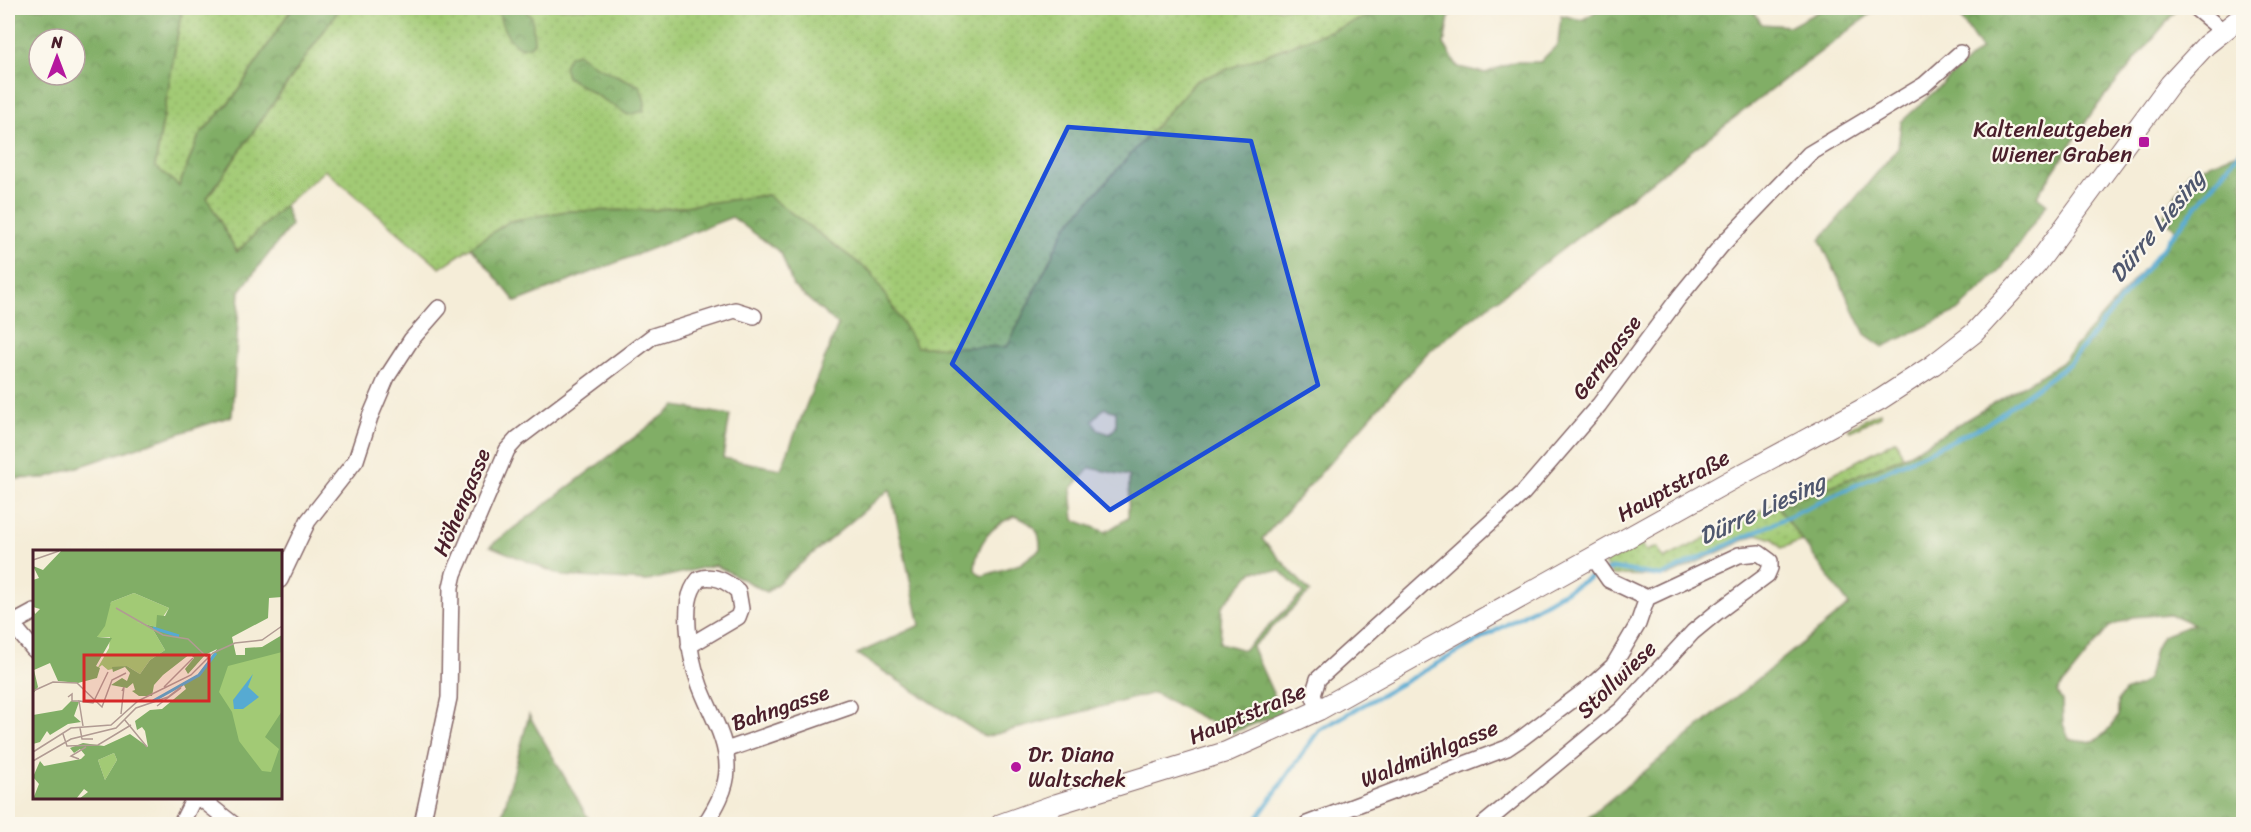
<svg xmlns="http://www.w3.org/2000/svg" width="2251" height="832" font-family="Sriracha,sans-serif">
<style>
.grass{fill:url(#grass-dots);stroke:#767450;stroke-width:1.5}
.forest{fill:url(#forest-crowns);stroke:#666648;stroke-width:1.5;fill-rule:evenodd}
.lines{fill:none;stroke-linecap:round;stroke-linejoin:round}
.stream{stroke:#56aad2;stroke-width:4.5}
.minor-casing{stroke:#866768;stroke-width:18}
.major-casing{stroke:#866768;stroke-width:22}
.minor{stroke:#fff;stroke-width:15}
.major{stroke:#fff;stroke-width:20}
.marked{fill:#1d4ed8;fill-opacity:0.2;stroke:#1d4ed8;stroke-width:4.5;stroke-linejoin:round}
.poi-dot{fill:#b5179e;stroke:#fbf7ec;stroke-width:2}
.labels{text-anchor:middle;stroke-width:4.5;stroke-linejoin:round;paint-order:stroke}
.poi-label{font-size:22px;fill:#4a1f2b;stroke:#fbf7ec;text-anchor:end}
.street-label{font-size:22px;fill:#4a1f2b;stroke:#fbf7ec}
.water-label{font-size:24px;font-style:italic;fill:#4f576e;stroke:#fbf7ec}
.inset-river{fill:none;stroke:#56aad2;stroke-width:3}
.inset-road{fill:none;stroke:#b19b93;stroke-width:1.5}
.view{fill:#d62828;fill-opacity:0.15;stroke:#d62828;stroke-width:3}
.inset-edge{fill:none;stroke:#4a1f2b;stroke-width:3}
</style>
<defs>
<pattern id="grass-dots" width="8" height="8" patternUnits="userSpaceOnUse" patternTransform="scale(1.5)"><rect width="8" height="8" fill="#a2ca75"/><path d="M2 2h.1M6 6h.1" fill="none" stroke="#8dad65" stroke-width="1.8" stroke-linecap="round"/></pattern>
<pattern id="forest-crowns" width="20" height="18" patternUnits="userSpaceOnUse" patternTransform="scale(1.5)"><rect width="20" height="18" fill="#81ae66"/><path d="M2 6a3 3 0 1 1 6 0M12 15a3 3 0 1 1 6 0" fill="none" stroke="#6c8d54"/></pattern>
</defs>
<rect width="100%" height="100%" fill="#fbf7ec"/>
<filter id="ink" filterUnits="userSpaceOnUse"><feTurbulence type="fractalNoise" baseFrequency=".0167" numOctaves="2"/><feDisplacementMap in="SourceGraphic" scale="12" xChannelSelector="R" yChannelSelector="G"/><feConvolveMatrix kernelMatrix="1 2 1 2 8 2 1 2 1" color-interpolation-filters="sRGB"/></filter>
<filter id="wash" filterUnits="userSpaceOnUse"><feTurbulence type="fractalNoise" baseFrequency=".008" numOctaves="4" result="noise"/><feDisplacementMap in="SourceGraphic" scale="24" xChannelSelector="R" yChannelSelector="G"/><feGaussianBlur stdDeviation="1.35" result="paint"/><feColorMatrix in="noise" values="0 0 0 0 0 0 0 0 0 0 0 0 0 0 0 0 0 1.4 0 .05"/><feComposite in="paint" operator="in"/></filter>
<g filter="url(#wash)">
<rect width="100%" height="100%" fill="#f5edd8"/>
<!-- grass -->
<path class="grass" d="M182 8H292L234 97 199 136 179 186 155 167Z
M340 8H1391L1196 81 1066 227 1007 347 917 348 872 273 767 195 655 210 567 211 510 221 440 268 325 170 285 205 237 252 207 198Z
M1880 412V416L1850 431 1848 428Z
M1896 440 1903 457 1779 507 1803 541 1781 548 1773 539 1757 534 1668 576 1612 575 1603 561 1641 542 1646 551 1657 547 1664 559 1808 487Z"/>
<!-- forest -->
<path class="forest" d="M8 8H182L155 166 179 186 199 136 234 97 292 8H340L207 198 237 252 285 205 291 225 240 291 232 416 45 478 8 479ZM39 39H75V75H39Z
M498 8H522L532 17 534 42 530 46 521 48C506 40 501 24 498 8Z
M1391 8H1458L1449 17 1444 44 1458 67 1485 73 1514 62H1540L1558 44 1561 15 1582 20 1602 8H1751L1762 24 1791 26 1825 8H1878L1428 352 1262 539 1310 592 1252 647 1282 713 1231 733 1154 693 985 737 857 654 920 625 890 489 767 592 715 565 647 581 563 576 490 546 676 406 730 415 723 458 781 469 838 325 793 286 781 253 732 217 516 302 471 247 510 221 567 211 655 210 767 195 872 273 917 347H1007L1066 227 1196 81ZM1104 408 1116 412V427L1110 434 1098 430 1093 420ZM1090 468 1129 476 1128 518 1106 532 1074 520 1071 489ZM1015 516C1032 523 1041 529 1040 549L1020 564 982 576 975 570C976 544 991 525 1015 516ZM1253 571H1280L1303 593 1244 650 1220 643 1222 606Z
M1954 8H2178L2093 111 2037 196 2047 204 2000 271 1958 311 1883 347 1865 334 1820 240 1898 148 1901 122 1981 49Z
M577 53 594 65 640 86 645 102 644 111 628 115 567 77 564 66 569 56Z
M2243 145V824H1580L1849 605 1778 507 1904 457 2061 363 2177 231 2163 217 2189 172 2237 153ZM2170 614 2194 624 2162 636 2155 649 2148 678 2139 686 2124 692 2118 700V717C2101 738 2098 747 2069 739L2063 724 2062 701 2057 692 2109 627 2132 617Z
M529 715 588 818 585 824H500Z"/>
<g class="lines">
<!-- stream -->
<path class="stream" d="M1253 824 1319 730 1591 577 1613 568 1661 576 1985 425 2070 363 2244 147"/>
</g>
</g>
<g filter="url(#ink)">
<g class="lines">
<defs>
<path id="minor" d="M2195 8 2223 31
M1593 557 1609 580 1647 598
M280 580 308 521 356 460 370 417 387 377 411 340 439 308
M8 619 34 650
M12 624 34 612
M689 646 738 617 741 609 738 591C726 581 714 574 699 579 687 593 687 610 688 627 689 648 693 667 700 686 710 713 728 740 727 769 727 789 715 809 705 824
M1319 710 1313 695 1318 679 1523 493 1599 405 1680 296 1721 246 1809 154 1924 85 1960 53
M726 750 849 707
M200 798 233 824
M181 824 194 798
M422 824 449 698 451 587 454 574 507 450 517 439 653 336 735 310 754 316
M1307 824 1507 748 1522 738 1591 686 1613 666 1638 624 1647 598 1739 555 1759 553 1770 561V568L1767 575 1716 613 1693 632 1621 710 1484 824"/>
<path id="major" d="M1001 824 1057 804 1226 752 1319 710 1733 479 1881 399 1933 365 1974 333 2037 264 2170 84 2206 45 2244 15"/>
</defs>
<!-- minor casing -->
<use href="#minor" class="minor-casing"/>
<!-- major casing -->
<use href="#major" class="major-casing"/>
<!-- minor -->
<use href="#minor" class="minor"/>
<!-- major -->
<use href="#major" class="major"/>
</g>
</g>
<!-- marked area -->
<path class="marked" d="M1068 127 1251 141 1318 385 1110 510 952 364Z"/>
<!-- markers -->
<g class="poi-dot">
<rect x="2138" y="136" width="12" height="12" rx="3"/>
<circle cx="1016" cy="767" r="6"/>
</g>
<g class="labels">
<!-- poi labels -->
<g class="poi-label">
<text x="2132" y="137">Kaltenleutgeben<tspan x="2132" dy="25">Wiener Graben</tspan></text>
<text x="1028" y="762" text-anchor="start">Dr. Diana<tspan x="1028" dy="25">Waltschek</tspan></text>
</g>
<!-- street labels -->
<g class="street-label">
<text transform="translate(1606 357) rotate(-53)" y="8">Gerngasse</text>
<text transform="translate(1673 485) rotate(-29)" y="8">Hauptstraße</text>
<text transform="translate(461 502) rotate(-67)" y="8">Höhengasse</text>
<text transform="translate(1616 679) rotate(-44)" y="8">Stollwiese</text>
<text transform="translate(780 707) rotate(-19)" y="8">Bahngasse</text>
<text transform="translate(1247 713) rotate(-23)" y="8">Hauptstraße</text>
<text transform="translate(1429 753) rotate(-22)" y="8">Waldmühlgasse</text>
</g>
<!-- water labels -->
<g class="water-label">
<text transform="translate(2157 226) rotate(-51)" y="8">Dürre Liesing</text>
<text transform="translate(1762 509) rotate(-25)" y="8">Dürre Liesing</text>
</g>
</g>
<!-- overview -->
<g transform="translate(33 550)">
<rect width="249" height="249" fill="#f5edd8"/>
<path d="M101 43 136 58 123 77 104 72 119 78 132 100 117 110 107 124 94 116 75 120 69 115 64 119 76 98 77 87H64L78 52ZM81 203 84 210 72 230 65 210Z" fill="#a2ca75"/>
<path d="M29 0H249V47L236 48 235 68 199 87 203 105H212V98L229 97 249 85V249H46L55 242 51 239 43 249H0L6 234 0 227 7 211 11 216 48 209 52 205 47 199 41 203 37 198 50 193 71 196 97 184 115 197 112 181 109 177 104 180 102 171 117 160 129 159 153 139 150 133 165 125 184 99 172 105 155 124 152 119 161 108 157 104 130 125 121 135 119 146H106L99 141 102 140 100 133 94 138 78 135 89 128 94 131 97 123 92 117 80 122 79 117 94 116 107 124 117 110 132 100 119 78 104 72 123 77 124 65 132 66 136 58 101 43 78 52 72 76 64 87 79 88 63 116 67 118 64 128 45 133 25 131 17 113 1 120 5 137 0 144V57L2 64 7 59 0 57V30L6 28 0 16 10 20ZM81 203 84 210 72 230 65 210ZM38 151 46 152 41 166 48 172 35 174 17 185 14 181 7 192 0 194V165L29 160Z" fill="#81ae66" fill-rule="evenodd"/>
<path d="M249 102V161L232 187 246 199 238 222 229 221 206 191 199 162 186 142 195 116Z" fill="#a2ca75"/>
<path d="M220 124 215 137 226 147 210 159H201L200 150Z" fill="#56aad2"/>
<path class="inset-river" d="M120 78 146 86M120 151 166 125 183 103"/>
<path class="inset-road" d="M0 10 26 1M83 58 130 85 155 89 174 107M131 137 160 108M0 141 20 132 44 133 69 157 79 130 93 123M35 147 39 144V151H46M124 156 148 138M88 164 91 137 89 141M91 169 114 197M50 176 46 151 60 153 75 122M47 178 49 189H60M30 184 34 196 65 195 98 175M0 202 38 178 78 175 105 151 158 125 180 103 202 93 229 90 249 76M46 209 38 206 53 197M0 211 38 189 83 178 103 158 135 147 149 136"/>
<path class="view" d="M51 105H176V151H51Z"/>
<rect width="249" height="249" class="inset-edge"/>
</g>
<!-- margin -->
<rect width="2251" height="832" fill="none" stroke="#fbf7ec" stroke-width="30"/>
<!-- north arrow -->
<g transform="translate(57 57)"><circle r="28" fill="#fbf7ec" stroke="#b4a19f" stroke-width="1.5"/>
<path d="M0-4.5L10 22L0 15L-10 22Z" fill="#b5179e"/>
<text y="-9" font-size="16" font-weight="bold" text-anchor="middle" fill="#4a1f2b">N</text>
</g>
</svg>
